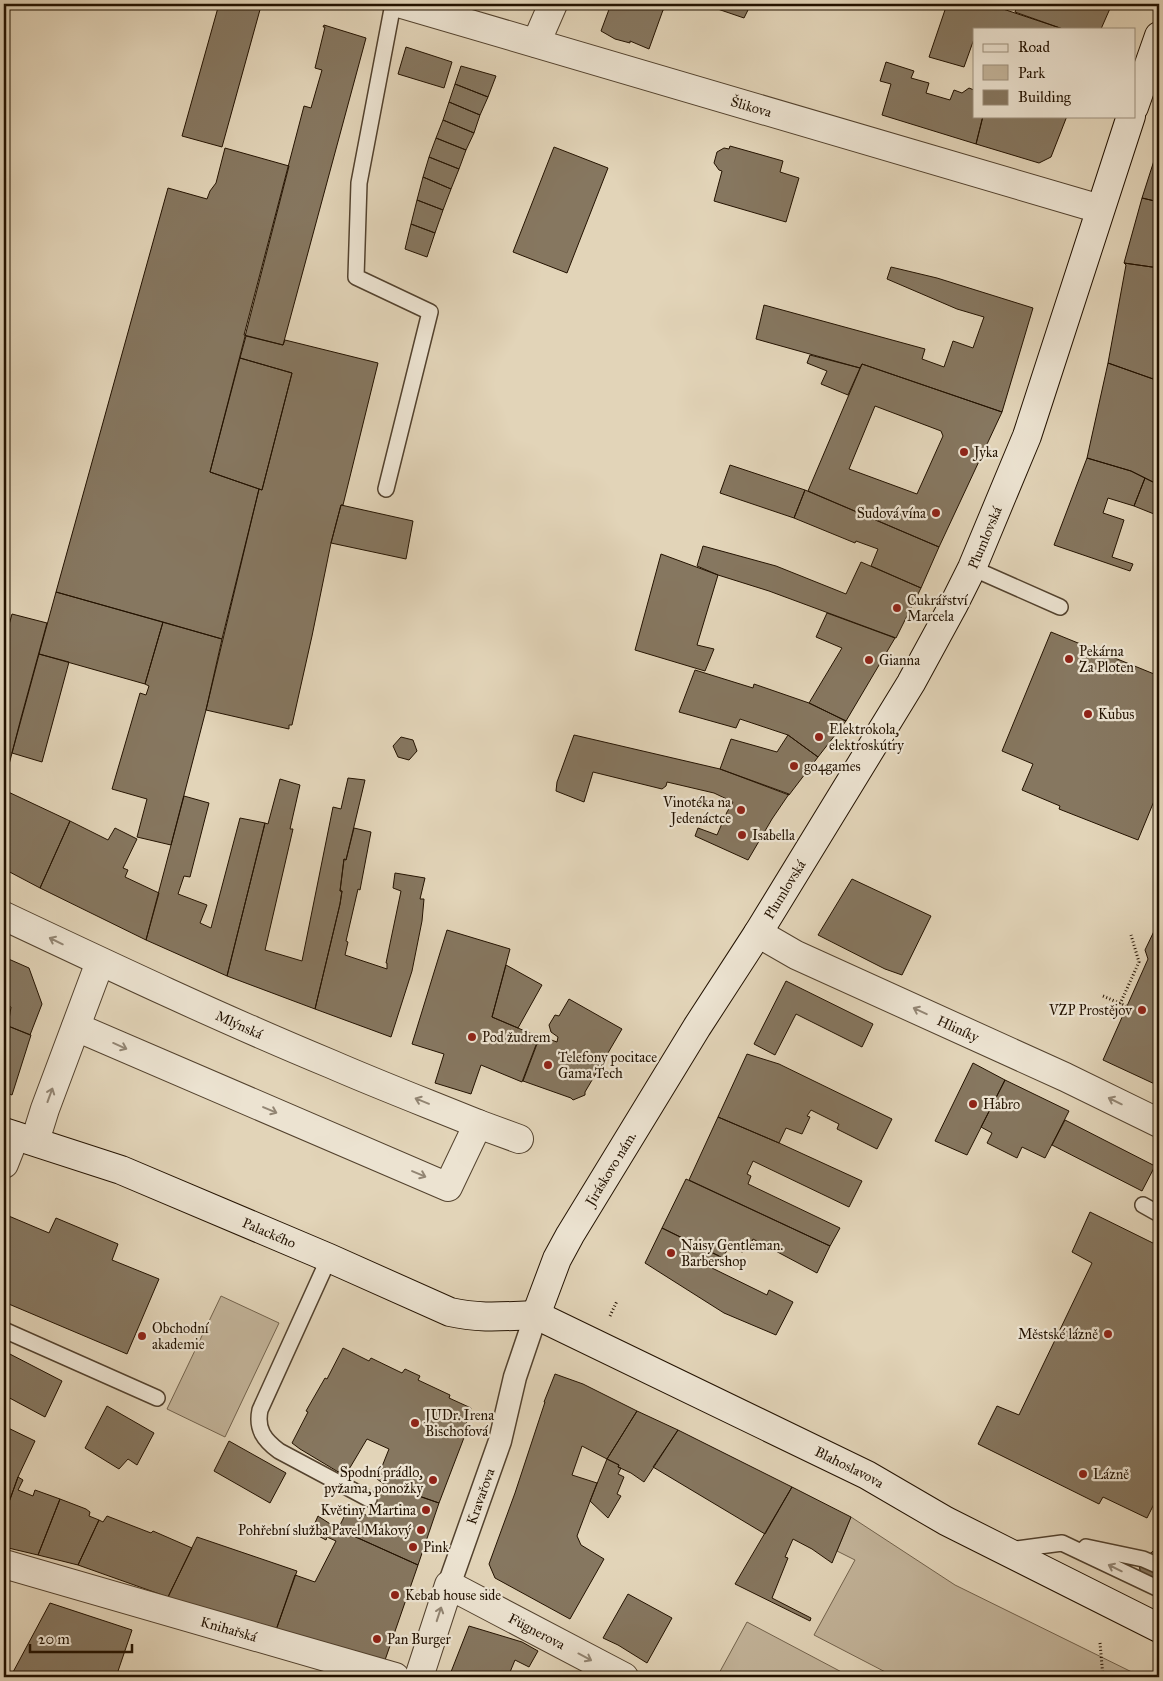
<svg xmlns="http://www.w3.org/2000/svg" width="1163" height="1681" font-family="'IM FELL Great Primer',serif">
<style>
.green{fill:#c2b399;stroke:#72624c}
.building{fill:#867760;stroke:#231200;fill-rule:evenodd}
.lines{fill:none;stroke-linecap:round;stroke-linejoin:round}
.service-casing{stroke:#53422e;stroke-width:18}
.pedestrian-casing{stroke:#53422e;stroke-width:25}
.minor-casing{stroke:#53422e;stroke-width:30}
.secondary-casing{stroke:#231200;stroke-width:30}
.path{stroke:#231200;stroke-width:3;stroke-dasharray:1 2.5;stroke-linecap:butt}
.service{stroke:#ece3d1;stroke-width:15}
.pedestrian{stroke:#ece3d1;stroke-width:22}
.minor{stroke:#ece3d1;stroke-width:28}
.secondary{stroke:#ece3d1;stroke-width:28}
.oneway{stroke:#928573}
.poi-dot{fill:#8f2418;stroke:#ece3d1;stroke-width:2}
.labels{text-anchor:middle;stroke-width:4.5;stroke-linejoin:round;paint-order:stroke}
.street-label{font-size:14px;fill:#231200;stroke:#ece3d1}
.poi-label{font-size:14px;fill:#231200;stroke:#ece3d1;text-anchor:start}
</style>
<rect width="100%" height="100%" fill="#e2d4b8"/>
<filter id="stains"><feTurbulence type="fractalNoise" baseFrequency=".004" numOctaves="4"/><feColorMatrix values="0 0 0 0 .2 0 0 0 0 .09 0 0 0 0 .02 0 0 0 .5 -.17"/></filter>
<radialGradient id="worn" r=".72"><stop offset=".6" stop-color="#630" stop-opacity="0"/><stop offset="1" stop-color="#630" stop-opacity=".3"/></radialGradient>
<!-- green -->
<path class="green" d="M221 1296 279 1323 225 1437 167 1409Z
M851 1517 955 1585 1142 1677H895L814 1635 855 1560 837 1551Z
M747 1622 851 1677H717Z"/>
<!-- building -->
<path class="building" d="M219 4H252L261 6 222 147 182 136Z
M500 4H525L521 7 515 8Z
M611 4H672V6L663 10 649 49 630 41V43L615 39 601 31Z
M703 4H751L744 18Z
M947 4H988L1063 29H974V39L964 67 929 57Z
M1018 4H1112L1101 29H1063L1015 12Z
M324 25 366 38 283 345 244 335 304 106 311 108 322 70 315 68 325 27H323Z
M406 47 452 62 444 88 398 74Z
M886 62 914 71 911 78 929 83 926 93 950 100 954 90 962 93 969 88 974 90V116H983L976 144 882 115 891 84 880 81Z
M461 66 496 76 488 97 455 84Z
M455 84 488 97 480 115 449 102Z
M449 102 480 115 474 133 443 120Z
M983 116H1067L1051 157 1039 163 976 144Z
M443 120 474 133 466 150 436 138Z
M436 138 466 150 459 169 429 157Z
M1159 145V202L1142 198Z
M730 146 783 161 780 172 799 178 786 222 714 201 722 171 719 170 714 163 717 152 724 148 729 149Z
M554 147 608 168 567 273 513 252Z
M225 148 289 166 210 472 259 489 222 639 56 592 168 188 207 199 210 191 216 183Z
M429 157 459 169 451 189 423 177Z
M423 177 451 189 443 210 417 200Z
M1142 198 1159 202V268L1124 263Z
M417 200 443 210 435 233 411 224Z
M411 224 435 233 427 257 405 249Z
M1124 263 1159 268V356L1153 379 1108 363 1126 265Z
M891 267 937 278 1033 308 1002 412 862 364 860 368 756 339 764 305 925 349 922 359 944 367 953 341 973 348 984 317 957 309 887 279Z
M246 336 283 345 285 340 378 363 343 505H341L331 543 312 636 292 725H289V729L206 710 259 489 262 490 292 373 240 358Z
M810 355 860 368 848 395 821 384 827 371 807 363Z
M1159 356V381L1153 379Z
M240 358 292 373 262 490 210 472Z
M1108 363 1159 381V485L1131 471 1087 458Z
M862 364 1002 412 939 547 808 491ZM875 406 941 431 943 436 917 494 849 469Z
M1087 458 1131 471 1145 478 1134 506 1108 498 1103 513 1124 520 1112 557 1133 564 1130 571 1054 545Z
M730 465 805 490 794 518 720 493Z
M1145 478 1159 485V516L1134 506Z
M805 490 939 547 921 588 871 566 878 549 856 541 855 543 794 518Z
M341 505 413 521 406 559 331 543Z
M703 546 776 566 846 594 861 562 921 588 896 638 769 591 718 575 697 566Z
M661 554 718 575 697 645 714 649 705 671 635 650Z
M56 592 163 622 145 684 39 654Z
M827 613 895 638 846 721 809 703 842 648 816 637Z
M12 614 47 623 21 718 4 784V643Z
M163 622 222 639 206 710 171 845 137 837 147 799 112 789 140 693 146 695 149 686 145 684Z
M1051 632 1159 676V789L1138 840 1059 809 1060 806 1022 790 1033 764 1002 751Z
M39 654 69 662 42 762 12 753Z
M695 670 753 688 754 684 809 703 846 721 818 757 788 735 740 719 736 728 679 712Z
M574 735 720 769 789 794 772 819 748 860 695 836 698 828 717 835 727 812 733 802 714 793 667 782 666 786 662 789 593 772 584 802 556 791 557 782Z
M788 735 818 757 789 795 720 769 731 739 777 752Z
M401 737 413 740 417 751 409 760 398 757 393 746Z
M348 778 365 780 346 860 344 859 340 891H342L340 904 315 1009 227 976 265 823 268 824 280 779 300 785 290 829H293L265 950 302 961 333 807 341 809Z
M4 790 70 821 40 888 4 869Z
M184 796 209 803 190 877 184 876 178 894 207 905 200 923 211 928 240 818 265 823 227 976 146 940Z
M70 821 108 840 115 828 137 839 123 868 128 870 125 877 159 893 146 940 40 888Z
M354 828 371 832 360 890 358 889 346 941 348 942 345 955 387 969V963H386L401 891 393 888 395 873 425 878 420 899H424L422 921 412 971 391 1037 315 1009 340 904 342 891H340L344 859 346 860Z
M852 879 931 916 902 975 885 969 818 935Z
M1156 927 1159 928V1086L1103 1060 1148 959 1145 950Z
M447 930 510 949 492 1017 539 1037 522 1082 481 1065 471 1094 435 1083 444 1054 412 1044Z
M4 957 29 968 42 1004 30 1035 8 1026 11 1007 4 1004Z
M506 965 542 985 518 1028 492 1017Z
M786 981 873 1024 862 1047 796 1014 775 1055 754 1044Z
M569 999 622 1029 585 1092V1095L573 1100 571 1098 523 1081 540 1036 557 1042 558 1037 551 1032 549 1025 555 1015 559 1016Z
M8 1026 31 1035 12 1095 4 1092V1037Z
M747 1054 779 1064 892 1119 877 1149 837 1129 839 1124 811 1110 807 1116 810 1117 802 1134 786 1128 779 1143 718 1117Z
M973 1063 1005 1080 967 1155 935 1141Z
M1005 1080 1069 1111 1045 1158 1022 1147 1017 1158 987 1143 992 1133 981 1127Z
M718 1117 779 1143 862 1181 849 1207 753 1161 747 1174 751 1176 748 1184 840 1228 830 1246 689 1180Z
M1065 1120 1155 1166 1142 1191 1052 1145Z
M686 1179 830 1246 817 1273 753 1239 748 1250 742 1252 729 1246 723 1258 662 1228Z
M1090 1212 1159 1246V1494L1147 1518 1103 1497 1099 1504 978 1444 997 1406 1019 1415 1092 1263 1072 1252Z
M4 1214 49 1233 56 1218 118 1244 112 1260 159 1279 127 1354 4 1302Z
M662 1228 719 1256 712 1268 767 1295 769 1290 793 1302 776 1335 724 1313 645 1263Z
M343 1348 369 1361 371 1358 402 1373 405 1369 420 1376 418 1380 450 1395 449 1398 471 1408 463 1434 465 1435 439 1503 384 1484 377 1479 389 1449 367 1439 345 1476 300 1449 292 1443 308 1412 306 1411 325 1378 327 1379Z
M4 1351 62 1381 45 1417 4 1395Z
M555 1374 583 1384 637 1411 607 1459 582 1446 572 1475 597 1483 577 1536 581 1545 604 1559 570 1619 495 1578 489 1564 515 1493 545 1402H544Z
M107 1406 154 1433 137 1465 128 1459 119 1469 85 1448Z
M637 1411 678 1430 644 1482 631 1473 618 1467 619 1465 607 1459Z
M4 1426 35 1441 18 1477 4 1516Z
M678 1430 792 1487 765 1534 653 1467Z
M229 1441 286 1473 270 1503 214 1471Z
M607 1459 619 1465 618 1467 621 1468 618 1474 624 1477 617 1494 621 1496 608 1518 590 1501Z
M18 1477 23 1480 18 1490 33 1496 35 1490 60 1499 38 1555 4 1547V1516Z
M384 1484 439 1503 418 1565 338 1529 349 1507 370 1517 375 1501Z
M792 1487 851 1517 832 1563 812 1549 793 1539 785 1557 788 1558 772 1598 811 1618 810 1621 735 1584Z
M60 1499 86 1509 90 1512 89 1516 99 1520 78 1565 38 1555Z
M107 1516 151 1533 153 1531 192 1548 168 1597 78 1565 99 1520 103 1522Z
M318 1516 338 1529 418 1565 384 1663 275 1633 295 1575 315 1582 336 1541 327 1537 326 1540 311 1532Z
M197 1537 297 1571 275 1633 168 1597Z
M1159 1546V1593L1142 1585 1139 1563Z
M628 1594 672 1618 647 1663 618 1645 603 1638Z
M50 1603 132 1630 116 1677H53L48 1676 47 1677H17L12 1674Z
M469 1626 522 1642 538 1651 529 1667 515 1660 508 1677H449Z"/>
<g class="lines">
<defs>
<path id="service" d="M386 489 430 312 356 277 359 183 393 4
M972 568 1060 607
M1143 1205 1159 1214
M329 1258 260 1410C256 1429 264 1440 279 1451L369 1499
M4 1330 157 1398
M1086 1547 1143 1559 1159 1566
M1009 1550 1062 1543 1159 1589"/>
<g id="pedestrian">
<path id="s1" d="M449 1585 500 1441 515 1377 536 1315"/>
</g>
<g id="minor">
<path id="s2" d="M402 4 1100 209"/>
<path d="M536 43 553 4"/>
<path id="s3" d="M4 916C112 967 220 1018 331 1064 379 1085 429 1104 478 1124L448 1187 76 1027"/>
<path id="s4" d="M758 933 796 955 1065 1077 1159 1123"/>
<path d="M478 1124 519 1139"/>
<path d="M35 1141 45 1109 100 962"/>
<path d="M4 1164 15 1136"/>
<path id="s5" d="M4 1564 395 1677"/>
<path id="s6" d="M419 1677 449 1585 624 1677"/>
</g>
<g id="secondary">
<path d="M1134 107 1159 36"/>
<path id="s7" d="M4 1132 121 1170 329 1258 450 1312C480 1319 506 1316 536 1315L867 1475 946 1521 1159 1628"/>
<path id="s8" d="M536 1315 557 1259 570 1235 697 1027 758 933 911 683 954 604 972 568 1027 436 1131 116"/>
</g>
</defs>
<!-- service casing -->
<use href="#service" class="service-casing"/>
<!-- pedestrian casing -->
<use href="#pedestrian" class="pedestrian-casing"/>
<!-- minor casing -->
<use href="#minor" class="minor-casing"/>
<!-- secondary casing -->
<use href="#secondary" class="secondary-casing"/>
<!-- path -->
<path class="path" d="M1103 996 1126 1006
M1120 1004 1139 962 1131 935
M610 1316 617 1301
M1100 1643 1103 1677"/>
<!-- service -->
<use href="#service" class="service"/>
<!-- pedestrian -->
<use href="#pedestrian" class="pedestrian"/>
<!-- minor -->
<use href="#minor" class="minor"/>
<!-- secondary -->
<use href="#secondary" class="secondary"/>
</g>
<!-- one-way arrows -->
<defs><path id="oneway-shaft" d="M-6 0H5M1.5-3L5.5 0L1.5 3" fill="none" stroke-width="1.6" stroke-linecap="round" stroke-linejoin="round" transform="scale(1.25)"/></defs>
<g class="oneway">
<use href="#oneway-shaft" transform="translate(56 941) rotate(-154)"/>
<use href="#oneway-shaft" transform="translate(920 1011) rotate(-155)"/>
<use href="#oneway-shaft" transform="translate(120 1046) rotate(24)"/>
<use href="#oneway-shaft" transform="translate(50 1095) rotate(-70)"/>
<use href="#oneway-shaft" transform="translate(422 1101) rotate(-158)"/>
<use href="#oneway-shaft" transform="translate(1115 1101) rotate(-154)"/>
<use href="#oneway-shaft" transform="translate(270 1110) rotate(23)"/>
<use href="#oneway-shaft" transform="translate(419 1174) rotate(23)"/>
<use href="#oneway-shaft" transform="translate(1115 1568) rotate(-154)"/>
<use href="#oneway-shaft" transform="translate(439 1614) rotate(-72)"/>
<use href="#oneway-shaft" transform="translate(585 1657) rotate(28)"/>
</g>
<!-- markers -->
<g class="poi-dot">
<circle cx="964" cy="452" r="5"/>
<circle cx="936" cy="513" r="5"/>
<circle cx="897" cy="608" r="5"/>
<circle cx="1069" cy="659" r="5"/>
<circle cx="869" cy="660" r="5"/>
<circle cx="1088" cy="714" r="5"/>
<circle cx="819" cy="737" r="5"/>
<circle cx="794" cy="766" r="5"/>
<circle cx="741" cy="810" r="5"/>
<circle cx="742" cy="835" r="5"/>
<circle cx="1142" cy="1010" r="5"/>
<circle cx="472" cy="1037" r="5"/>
<circle cx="548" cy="1065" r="5"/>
<circle cx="973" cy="1104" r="5"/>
<circle cx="671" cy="1253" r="5"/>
<circle cx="1108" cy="1334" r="5"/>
<circle cx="142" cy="1336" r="5"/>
<circle cx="415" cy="1423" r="5"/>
<circle cx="1083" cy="1474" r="5"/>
<circle cx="433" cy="1480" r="5"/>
<circle cx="426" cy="1510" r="5"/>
<circle cx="421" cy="1530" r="5"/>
<circle cx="413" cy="1547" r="5"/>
<circle cx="395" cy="1595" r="5"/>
<circle cx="377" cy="1639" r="5"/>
</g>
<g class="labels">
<!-- street labels -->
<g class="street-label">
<text dy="5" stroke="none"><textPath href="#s2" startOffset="364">Šlikova</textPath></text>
<text dy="5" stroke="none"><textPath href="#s8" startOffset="899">Plumlovská</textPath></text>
<text dy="5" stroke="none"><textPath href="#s8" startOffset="494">Plumlovská</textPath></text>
<text dy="5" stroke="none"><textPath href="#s3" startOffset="259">Mlýnská</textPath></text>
<text dy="5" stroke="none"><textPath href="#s4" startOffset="222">Hliníky</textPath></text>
<text dy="5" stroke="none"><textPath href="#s8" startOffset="165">Jiráskovo nám.</textPath></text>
<text dy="5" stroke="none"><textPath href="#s7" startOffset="284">Palackého</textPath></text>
<text dy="5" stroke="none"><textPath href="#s7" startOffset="916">Blahoslavova</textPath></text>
<text dy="5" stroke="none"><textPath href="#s1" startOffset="94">Kravařova</textPath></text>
<text dy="5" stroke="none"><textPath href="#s5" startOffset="234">Knihařská</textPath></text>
<text dy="5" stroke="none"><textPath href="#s6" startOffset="196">Fügnerova</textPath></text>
</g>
<!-- poi labels -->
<g class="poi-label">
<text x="974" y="457">Jyka</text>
<text x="926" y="518" text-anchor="end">Sudová vína</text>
<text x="907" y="605">Cukrářství<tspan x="907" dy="16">Marcela</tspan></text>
<text x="1079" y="656">Pekárna<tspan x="1079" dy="16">Za Ploten</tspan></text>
<text x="879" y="665">Gianna</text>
<text x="1098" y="719">Kubus</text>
<text x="829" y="734">Elektrokola,<tspan x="829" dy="16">elektroskútry</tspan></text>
<text x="804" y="771">go4games</text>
<text x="731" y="807" text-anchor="end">Vinotéka na<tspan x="731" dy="16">Jedenáctce</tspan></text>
<text x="752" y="840">Isabella</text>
<text x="1132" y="1015" text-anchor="end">VZP Prostějov</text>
<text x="482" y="1042">Pod žudrem</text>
<text x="558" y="1062">Telefony pocitace<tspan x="558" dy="16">Gama Tech</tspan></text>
<text x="983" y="1109">Habro</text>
<text x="681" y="1250">Naisy Gentleman.<tspan x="681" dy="16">Barbershop</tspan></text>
<text x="152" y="1333">Obchodní<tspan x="152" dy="16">akademie</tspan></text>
<text x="1098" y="1339" text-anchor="end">Městské lázně</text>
<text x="425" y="1420">JUDr. Irena<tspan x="425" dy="16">Bischofová</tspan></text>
<text x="423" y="1477" text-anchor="end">Spodní prádlo,<tspan x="423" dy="16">pyžama, ponožky</tspan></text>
<text x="1093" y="1479">Lázně</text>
<text x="416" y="1515" text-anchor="end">Květiny Martina</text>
<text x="411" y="1535" text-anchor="end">Pohřební služba Pavel Makový</text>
<text x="423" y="1552">Pink</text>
<text x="405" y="1600">Kebab house side</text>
<text x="387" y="1644">Pan Burger</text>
</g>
</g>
<!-- margin -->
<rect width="1163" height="1681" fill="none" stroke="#e2d4b8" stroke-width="20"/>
<rect x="5" y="5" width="1153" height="1671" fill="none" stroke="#231200" stroke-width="2.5"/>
<rect x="10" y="10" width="1143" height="1661" fill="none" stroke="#231200"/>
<!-- legend -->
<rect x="973" y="28" width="162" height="90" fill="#ece3d1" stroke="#9c8f7d"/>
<rect x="983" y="44" width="25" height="8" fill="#ece3d1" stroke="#9c8f7d"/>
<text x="1018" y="52" font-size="15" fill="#231200">Road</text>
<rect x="983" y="65" width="25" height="15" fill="#c2b399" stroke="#9c8f7d"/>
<text x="1018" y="78" font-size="15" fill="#231200">Park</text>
<rect x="983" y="90" width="25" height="15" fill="#867760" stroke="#9c8f7d"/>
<text x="1018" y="102" font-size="15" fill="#231200">Building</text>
<!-- scale -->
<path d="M30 1644v8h102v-8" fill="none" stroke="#231200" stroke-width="2.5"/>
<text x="38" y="1644" font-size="15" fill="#231200" stroke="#ece3d1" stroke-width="4" paint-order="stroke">20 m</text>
<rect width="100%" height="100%" filter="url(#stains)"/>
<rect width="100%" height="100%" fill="url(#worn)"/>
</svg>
